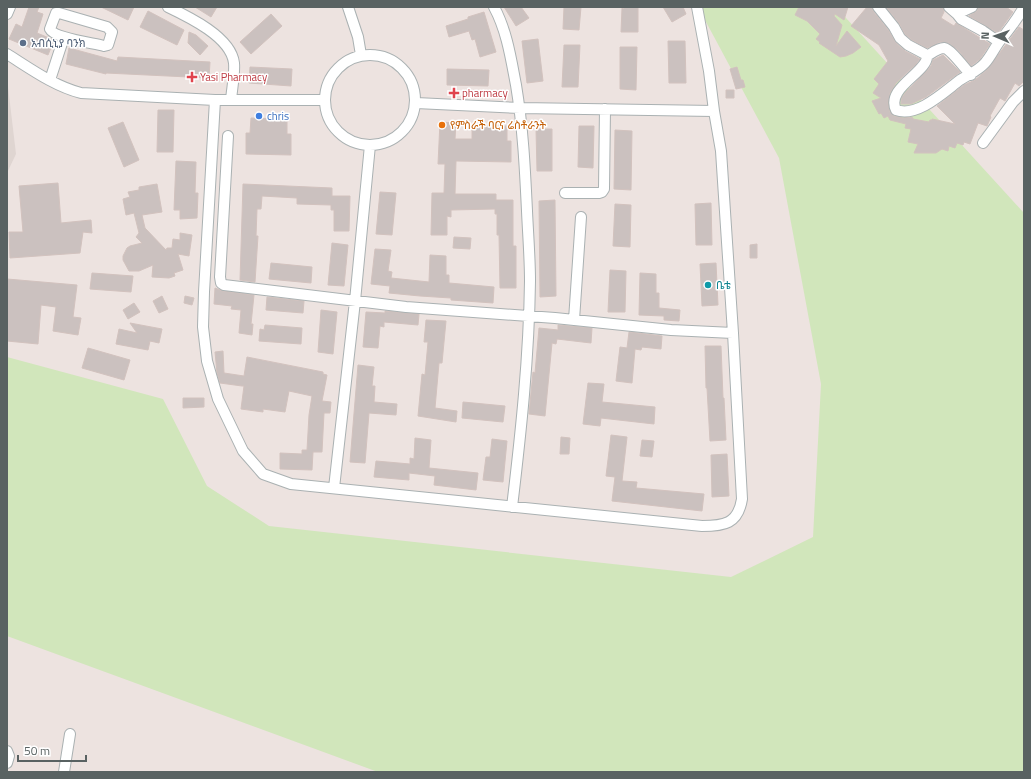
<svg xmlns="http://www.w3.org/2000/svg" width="1031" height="779" font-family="'Titillium Web','Noto Sans Ethiopic',sans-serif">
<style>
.education{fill:#dfd5d1}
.green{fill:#d1e6bb}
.building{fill:#cbc1bf;stroke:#d2c2be}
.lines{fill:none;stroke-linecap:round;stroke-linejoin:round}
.minor-casing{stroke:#aab1b2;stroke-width:12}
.minor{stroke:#fff;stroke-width:10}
.service-dot{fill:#5c6f8a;stroke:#fff;stroke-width:1.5}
.health-dot{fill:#e0444e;stroke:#fff;stroke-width:1.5}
.shop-dot{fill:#3f7fe0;stroke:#fff;stroke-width:1.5}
.food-dot{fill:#e8710a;stroke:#fff;stroke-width:1.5}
.culture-dot{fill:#0f9aa8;stroke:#fff;stroke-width:1.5}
.labels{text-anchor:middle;stroke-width:3;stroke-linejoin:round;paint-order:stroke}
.service-label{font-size:11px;fill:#4e5e75;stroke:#fff;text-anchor:start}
.health-label{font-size:11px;fill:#be3a42;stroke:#fff;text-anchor:start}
.shop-label{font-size:11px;fill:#366cbe;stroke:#fff;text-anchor:start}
.food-label{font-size:11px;fill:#c56008;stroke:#fff;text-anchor:start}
.culture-label{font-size:11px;fill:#0d838f;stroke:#fff;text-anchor:start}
</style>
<rect width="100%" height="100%" fill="#ede3e0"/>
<!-- education -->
<path class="education" d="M7 78 16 154 7 173Z"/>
<!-- green -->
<path class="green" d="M698 7H836L1024 213V772H378L7 636V357L163 399 207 486 269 526 731 577 813 537 821 384 779 158Z"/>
<!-- building -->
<path class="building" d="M29 7H39L37 12 43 14 37 33 54 40 48 55 9 39 16 24 22 27Z
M101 7H134L128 20Z
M195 7H217L211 17Z
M504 7H521L529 18 516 26Z
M564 7H581L579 30 563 29Z
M624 7H638V32H621L622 8 624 9Z
M663 7H683L686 14 672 22Z
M799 7H848L844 20 835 14 834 16 842 25 836 46 847 31 861 47 853 53 846 56 840 57 819 43 820 42 816 39 820 34 807 21 795 15Z
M867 7H872L873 11 889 31 896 43 905 51 920 59 916 64 896 83 890 93 888 103 890 112 894 116 903 118 911 117 913 118V119L929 122 930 120H932V119L955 124 937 106 964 85 975 80 987 70 1019 27 1024 30V81L1019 86 1015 83 1005 101 1000 98 990 116 991 117 987 126 978 123 970 144 964 142 963 145 957 143 955 148 949 146 948 151 942 149 936 153H914L918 144 908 142 911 129 905 128 906 124 890 120 888 116 884 118 881 113 879 114 872 101 881 98 873 93 879 84 874 79 888 61 879 45 851 26Z
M886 7H943L944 12 941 18 954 26 956 23 990 44 980 59 971 66 959 51 949 43 940 42 927 48 912 40 905 34 899 23Z
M978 7H1006L1013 12 998 33 969 16 977 11Z
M148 11 184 30 177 45 140 27Z
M484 12 496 52 480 57 475 39 472 40 469 31 449 37 446 26 468 19V17Z
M271 14 282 26 251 54 240 42Z
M189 32 196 35 208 46 200 55 188 43Z
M538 39 543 81 527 83 522 41Z
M668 41H685L686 83H669Z
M564 45H580L578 87H562Z
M620 47H637L636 90 620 89Z
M69 48 117 61 118 57 210 62 209 78 106 73V74L66 64Z
M943 55 960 72 926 97 911 104H901L902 97 906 92 926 72 931 66 933 60Z
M250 67 292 69 291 86 249 83Z
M737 67 741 80H743L745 87 736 89 730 69Z
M447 69 489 70 488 86 447 85Z
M726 90H734V98H726Z
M158 110H174L173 152H157Z
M251 118 287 119V134H291V155L246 154V133H250Z
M123 122 139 160 124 167 108 128Z
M440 122 456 123 455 139H472V125L507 126V141H511V162L456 161 455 194H496V200H513V246H516V288H500L499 235H497V214H495V209L451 210V217L447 216V235H431L432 193H444L445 164H438Z
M579 126H594L593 168 578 167Z
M536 129H552V171H537Z
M615 130 632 131 631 190 614 189Z
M176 161 196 162 195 193H198L197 218 180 219V210H174Z
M58 183 61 223 91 220 92 233 83 232 80 253 10 258 9 232H23L19 186Z
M157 184 162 212 142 215 145 228 166 250 167 248H172L173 239 180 240V233L192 235 189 256 178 254 183 270 174 273 175 276 169 278 152 277 153 265 139 271H129L123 260V256L127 248 130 246 142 243 136 237 139 233 134 213 126 215 123 199 130 197 128 192 139 190V187Z
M243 184 332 188V196H350L349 231H334V210H331V205L297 204V198L262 196 261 209H257L256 236H258L255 282 240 280Z
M380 192 396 193 392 235 376 234Z
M555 200 556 296 540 297 539 201Z
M711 203 712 245H696L695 204Z
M615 204 631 205 630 247 613 246Z
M454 237 471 238 470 249 453 248Z
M332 243 348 245 344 286 328 285Z
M757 244V258H750V245Z
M375 249 391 250 388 271 392 272 391 278 429 282 430 255 446 256V275H449V283L494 287 493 303 451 300V298L420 296 389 293 390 286 371 284Z
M271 263 312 267 311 283 269 279Z
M716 263 718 305 702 306 700 264Z
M610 270 626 271 625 312H608Z
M92 273 133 276 131 292 90 289Z
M640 273 656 274V293H659V308L680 310 679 321 664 320V316L639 315Z
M7 279 77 285 73 317 81 318 78 335 53 331 56 307 41 305 38 344 7 341Z
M215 288 223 291 254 295 251 324H253L252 335 239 333 241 310 231 309 232 306 214 304Z
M162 296 168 309 159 313 153 301Z
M185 296 194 298 192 305 184 303Z
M267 297 304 301 303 313 266 310Z
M134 303 140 312 128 319 123 310Z
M321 310 337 312 333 354 318 352Z
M385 311 419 314 418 325 384 322V327L380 326 378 348 363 347 366 312 385 313Z
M426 320 446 321 442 363H439L435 408 457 411 456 422 418 416 422 374 425 375 428 342H424Z
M130 323 162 329 159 343 150 341 148 350 116 344 119 329 137 333Z
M265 325 302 328 301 344 259 341 260 329 264 330Z
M558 325 592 328 591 343 557 339 556 344 552 343 545 416 529 414 533 372 535 373 539 328 558 330Z
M629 332 662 336 661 349 642 347 641 350 635 349 632 383 616 381 620 347 627 348Z
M705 346H721L723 398H724L726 440 710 441 707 388H706Z
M88 348 130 360 124 380 82 368Z
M223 351 224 373 244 376 247 357 323 372V374L327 375 322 401 331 402 330 413H324L322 452H313L312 470 280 469V453L302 454V450H307L309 415 312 396 289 391 285 412 263 409V412L241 409 244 386H242L220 383 217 373 215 352Z
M358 365 374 367 372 386H375L374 402 397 404 396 415 369 413 365 463 350 462Z
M588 383 604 384 602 402 655 407 654 424 601 418 600 426 583 424Z
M183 398H204V407L183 408Z
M463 402 505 406 503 422 462 418Z
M611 435 627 437 622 481 637 482 636 488 704 494 702 511 612 501 615 477 606 476Z
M561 437 570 438 569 454H560Z
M415 438 431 440 429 468 478 473 476 490 434 485 435 476 409 473V480L374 477 376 461 410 464V458L414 459Z
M492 439 507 441 503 482 483 480 486 457H490Z
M642 440 654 441 652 457 640 456Z
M727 454 729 496 712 497 711 455Z"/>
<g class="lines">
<defs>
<path id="minor" d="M168 7C189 17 231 37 234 63 235 74 232 88 231 100
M348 7 358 37 361 55
M494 7C507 31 511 59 516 85 523 127 525 169 527 211 528 234 530 258 530 281 529 357 521 432 512 507
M878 7 894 27 900 38 908 45 925 54 927 56
M949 7 957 14 961 19 983 31 999 42
M56 13H59L107 27 112 32 108 45 104 46C93 43 54 38 50 29Z
M7 14 10 7
M957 14 972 7
M7 54C31 69 54 86 81 93L215 100H325
M325 100a45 45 0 1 1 90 0a45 45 0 1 1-90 0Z
M971 75C965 69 951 49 944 48 938 48 932 53 927 56 928 72 885 88 896 110 917 118 944 92 960 80 969 74 978 71 985 63 991 56 994 49 999 42 1009 30 1016 21 1024 7
M50 80 64 37
M215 100 204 292 203 327 207 361 218 399 243 451 263 474 291 484 702 526C724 526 738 524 742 499L733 333 721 151 714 111 709 71 697 7
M416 103 520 108 714 111
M228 136 220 277 221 283 224 285 406 307 555 318 671 330 733 333
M983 143 1013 102 1024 91
M565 193H599L602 192 604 189 605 109
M574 320 581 217
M334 488 355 301 370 145
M7 751 9 756 7 763
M64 772 70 734"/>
</defs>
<!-- minor casing -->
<use href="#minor" class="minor-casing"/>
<!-- minor -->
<use href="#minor" class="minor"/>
</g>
<!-- markers -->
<circle class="service-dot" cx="23" cy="43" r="4"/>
<g class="health-dot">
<path d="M190 71h4v4h4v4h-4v4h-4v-4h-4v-4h4z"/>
<path d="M452 87h4v4h4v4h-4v4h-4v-4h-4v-4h4z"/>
</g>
<circle class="shop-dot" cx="259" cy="116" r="4"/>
<circle class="food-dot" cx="442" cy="125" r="4"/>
<circle class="culture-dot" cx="708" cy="285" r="4"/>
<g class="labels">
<!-- service labels -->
<g class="service-label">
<text x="31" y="47">አብሲኒያ ባንክ</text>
</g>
<!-- health labels -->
<g class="health-label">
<text x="200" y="81">Yasi Pharmacy</text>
<text x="462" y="97">pharmacy</text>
</g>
<!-- shop labels -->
<g class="shop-label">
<text x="267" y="120">chris</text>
</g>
<!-- food labels -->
<g class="food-label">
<text x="450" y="129">የምስራች ባርና ሬስቶራንት</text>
</g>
<!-- culture labels -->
<g class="culture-label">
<text x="716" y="289">ቤቴ</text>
</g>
</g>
<!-- border -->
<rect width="1031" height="779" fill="none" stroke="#596262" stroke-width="16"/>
<!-- north arrow -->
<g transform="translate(995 36) rotate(272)" stroke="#ffffff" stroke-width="3" paint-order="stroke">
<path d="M0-3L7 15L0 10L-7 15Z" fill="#596262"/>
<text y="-6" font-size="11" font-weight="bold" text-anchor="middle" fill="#596262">N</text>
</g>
<!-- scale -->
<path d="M18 755v6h68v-6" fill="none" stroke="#596262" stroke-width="2"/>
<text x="24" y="755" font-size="12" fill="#596262" stroke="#ffffff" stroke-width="3" paint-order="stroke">50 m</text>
</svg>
